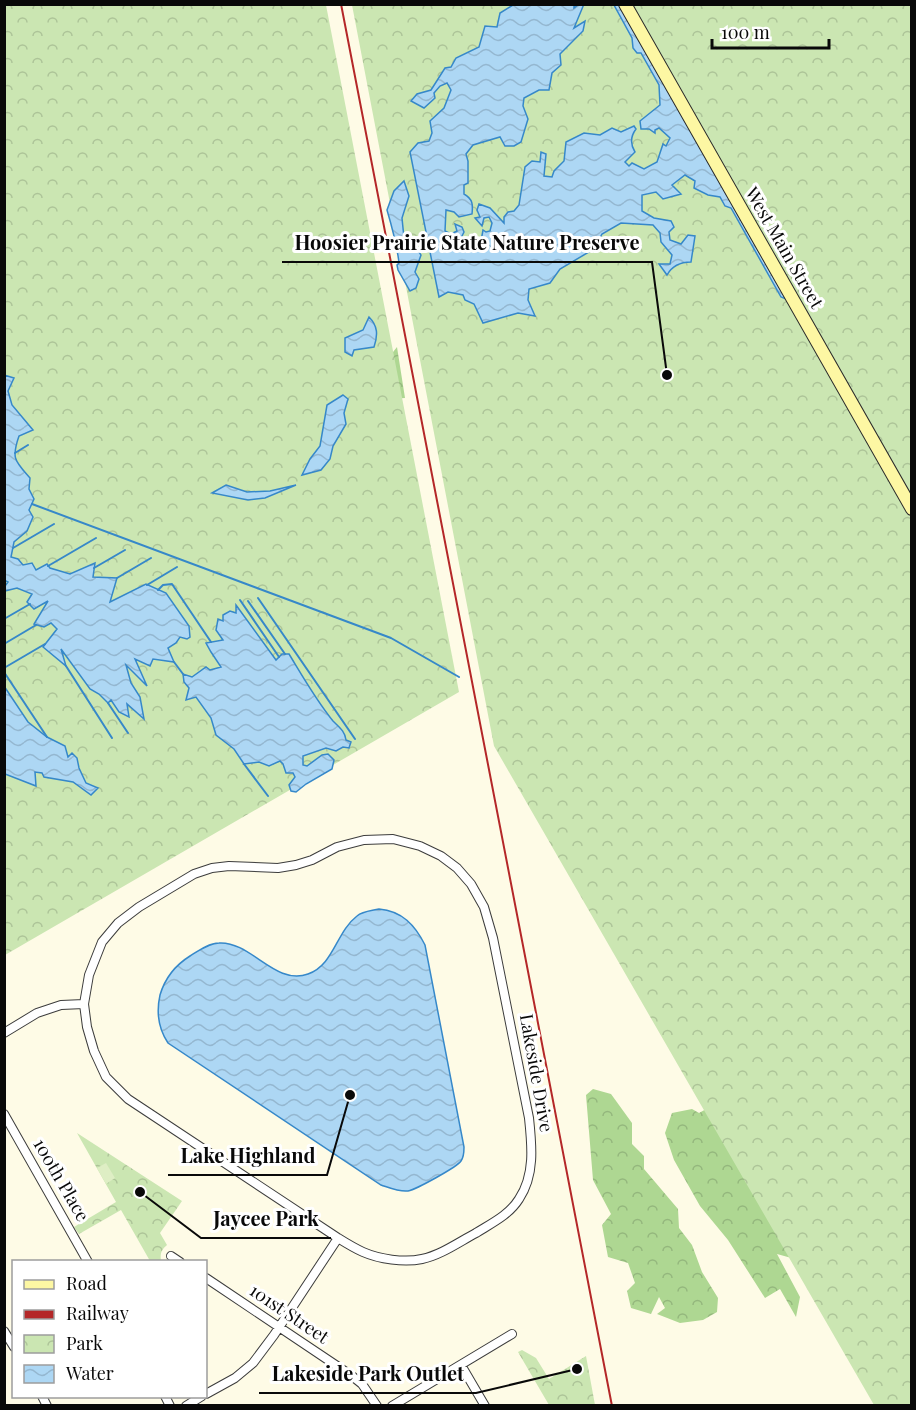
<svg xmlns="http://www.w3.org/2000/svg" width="916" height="1410" font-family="'Playfair Display',serif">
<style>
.forest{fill:url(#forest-crowns)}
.park{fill:url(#park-crowns)}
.pitch{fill:#deeec4}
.water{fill:url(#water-waves);stroke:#3688c9;stroke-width:1.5}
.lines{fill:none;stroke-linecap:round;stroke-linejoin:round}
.stream{stroke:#3688c9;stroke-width:2}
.street-casing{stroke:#3c3c3c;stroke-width:10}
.secondary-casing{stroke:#2b2b2b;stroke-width:14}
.street{stroke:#fff;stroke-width:8}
.secondary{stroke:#fdf7a3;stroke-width:12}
.rail{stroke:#b42728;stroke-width:2}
.labels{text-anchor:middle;stroke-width:6;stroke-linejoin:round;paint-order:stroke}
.street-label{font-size:18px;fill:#090909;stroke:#fff}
.leader{fill:none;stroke:#090909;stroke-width:2}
.callout-dot{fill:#090909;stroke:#fff;stroke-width:2}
.callout-label{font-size:20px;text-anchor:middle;font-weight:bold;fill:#090909;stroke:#fff;stroke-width:6;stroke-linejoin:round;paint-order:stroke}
</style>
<defs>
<pattern id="forest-crowns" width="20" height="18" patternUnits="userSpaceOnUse" patternTransform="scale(1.5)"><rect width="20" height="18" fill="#aed792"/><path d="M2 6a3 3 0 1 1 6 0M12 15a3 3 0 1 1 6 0" fill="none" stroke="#94b77d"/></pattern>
<pattern id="park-crowns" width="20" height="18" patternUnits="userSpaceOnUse" patternTransform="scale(1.5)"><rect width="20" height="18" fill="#cbe6b2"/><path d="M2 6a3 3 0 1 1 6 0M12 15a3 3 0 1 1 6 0" fill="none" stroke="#adc498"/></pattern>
<pattern id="water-waves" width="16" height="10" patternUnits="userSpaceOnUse" patternTransform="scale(1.5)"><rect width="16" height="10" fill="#add7f4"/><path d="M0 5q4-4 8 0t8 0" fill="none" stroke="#94b7d0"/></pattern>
</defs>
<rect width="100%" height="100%" fill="#fefbe6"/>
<!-- forest -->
<path class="forest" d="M397 347 405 398 374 400 386 361Z
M593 1089 611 1094 632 1123V1144L644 1156V1169L678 1209 679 1228 692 1245 702 1272 718 1298 717 1312 703 1320 680 1323 657 1314 665 1308 659 1297 651 1314 631 1308 627 1291 635 1283 628 1263 608 1257 602 1225 611 1214 593 1180 586 1095Z
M708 1108 795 1259 777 1254 800 1297 796 1317 780 1289 765 1298 728 1240 700 1206 674 1160 665 1133 672 1113 692 1109 699 1113Z"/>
<!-- park -->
<path class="park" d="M5 5H326L459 692 5 955Z
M352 5H911V1405H874L494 746Z
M77 1133 182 1201 160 1233 167 1245C161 1250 160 1254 161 1261H150L121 1210 79 1234 74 1227 116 1202Z
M522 1350 536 1358 549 1379 586 1356 595 1405H549L518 1352Z"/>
<!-- pitch -->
<path class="pitch" d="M106 1163 115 1178 106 1184 97 1168Z"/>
<!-- water -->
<path class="water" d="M584 4 574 28 585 21 583 31 560 54 561 65 552 73 549 90H539L524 98 523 106 528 119 521 142 514 146H505L500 137 473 145 466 154 468 161V183L464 185V194C473 199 473 205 472 214L459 217 454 212 446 210 445 231 451 234 457 231 455 224 462 227 464 232 460 240 463 246 476 249 471 239 481 241 483 230 486 232 490 231 492 223 489 217 484 218 482 226 475 218 480 217 477 210 479 204 490 208 504 223V217L508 212 514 211 519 205 525 167 532 161 540 162 541 152 546 154 544 176 552 177 554 171 564 161 566 142 584 133 600 135 612 128 621 132 634 126 636 129C630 137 630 144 635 152L625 162 629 166 632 163 644 169 657 162 663 144 666 146 670 138 659 128 655 130V133L649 129H641L640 121 660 105 659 85 641 53H637L633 48 632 38 614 5H619L786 299 781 297 731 208 725 206 720 197 708 195 694 188 695 181 685 175 672 185 681 194 663 199 656 192 642 195V211L654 218 671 221 674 227 669 232 670 240 681 244 688 235 695 236 691 262C681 262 672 266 667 275L659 264H670L672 255 661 242 660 233 653 225 621 223 602 234 594 249 560 269 550 283 529 289 528 300 535 316 518 313 483 323 474 304 465 300 463 295 448 292 439 297 410 152 418 143 429 141 432 133 430 121 444 108 451 90 447 83 440 86 434 93 435 98 424 108 411 101 417 94 431 90 445 68 451 67 456 58 479 47 485 26 497 27 500 13 513 5H574V8L578 5Z
M404 181 409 196 402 218 404 238 410 246 414 244 421 255 415 272 419 279 416 288 410 291 398 270 397 265 399 263C397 245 392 227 387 210L394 191Z
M369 317C378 326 378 335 374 347L354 350 352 356 345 352V338L363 330Z
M4 375 14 378 8 391 12 405 33 430 19 436C11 459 15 461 30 478L29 489 34 499 29 510 33 517 27 531 14 542 11 557 18 559 23 565 32 563 36 570 47 564 50 568 70 574 95 563 93 577 117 578 110 602 146 584 166 593 189 626 190 637 187 639 180 637 176 643 168 648 174 662 153 659 150 666 135 659 147 686 126 665 131 683 140 697 144 719 127 704 129 717 119 712 111 700 108 703 99 694 90 689 61 649 66 666 43 647 57 629 51 623 44 627 34 624 48 601 34 609 27 602 32 594 17 588 5 591V586L8 582 4 580Z
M343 395 348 399 344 413 346 424 333 446 330 459 321 470 302 475 310 459 320 446 327 405Z
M226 485 247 492 270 491 296 485 265 498 248 500 212 493Z
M236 605 276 660 282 654H289C303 677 316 700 333 721 339 727 345 731 346 740L351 742 349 748 343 747 336 751 326 748 303 756V765L307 766 322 755 328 754 334 760 332 769 306 784 296 792 291 791 289 785 295 777 293 773H286L283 764 280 761 269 766 259 762 244 764 234 749 216 735 211 718 196 697 186 700 189 688 184 682 183 674 192 677 206 667 210 670 221 667 211 652 206 643 223 640 216 630 218 619 223 621V615L230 611 236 613Z
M4 686 28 722 47 737 65 746 68 757 72 753 77 758 79 768 86 783 98 788 91 795 73 782 44 777 42 773 35 772 36 786 5 774Z
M379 909C402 911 415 925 425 945L464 1147C464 1152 464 1157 461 1161 457 1167 417 1189 408 1191 399 1192 390 1188 381 1185L168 1043C158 1028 156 1013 160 995 165 978 174 966 190 956 198 951 209 943 219 943 251 941 275 986 308 974 334 965 336 932 357 916 363 911 371 911 379 909Z"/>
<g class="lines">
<!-- stream -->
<path class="stream" d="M15 453 28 445
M32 504 391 638 459 677
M13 548 54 524
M48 566 96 538
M94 568 125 550
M117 578 151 558
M147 585 177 567
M158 590 163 585 172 584 211 642
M258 598 355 739
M240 600 279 657
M248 601 285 654
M4 619 30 604
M4 644 36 625
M174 662 183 674
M66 666 112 738
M4 668 45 644
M4 672 47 737
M108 703 128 733
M244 764 268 796"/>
<defs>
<path id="street" d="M393 839 420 846 441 856 457 868 471 884 484 907 493 938 529 1118C532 1146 535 1175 519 1199 509 1215 492 1223 476 1233 459 1242 441 1255 422 1259 404 1263 379 1259 363 1252 354 1248 346 1243 338 1238L128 1099 106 1077 94 1051 87 1027 84 1004 89 975 102 942 118 923 139 907 194 874 212 868 229 866 278 868 296 865 312 860 337 847 364 840Z
M4 1033 37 1013 61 1005 84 1004
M4 1114 88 1262
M171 1256 180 1262
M206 1278 352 1376 362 1384 377 1406
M4 1331 14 1347
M461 1365 485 1406
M206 1394 235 1378 253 1363 274 1335 338 1238
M42 1396 47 1406
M165 1396 170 1406
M186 1406 202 1396
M392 1406 512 1334"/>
<path id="secondary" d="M625 4 912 509"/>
</defs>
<!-- street casing -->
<use href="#street" class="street-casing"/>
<!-- secondary casing -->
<use href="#secondary" class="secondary-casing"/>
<!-- street -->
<use href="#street" class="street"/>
<!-- secondary -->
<use href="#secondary" class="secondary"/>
<!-- rail -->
<path class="rail" d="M341 4 612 1406"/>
</g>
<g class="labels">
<!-- street labels -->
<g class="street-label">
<text transform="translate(784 248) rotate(60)" y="6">West Main Street</text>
<text transform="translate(536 1073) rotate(80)" y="6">Lakeside Drive</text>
<text transform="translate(61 1180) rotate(60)" y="6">100th Place</text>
<text transform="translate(289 1314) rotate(34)" y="6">101st Street</text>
</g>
</g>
<!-- callouts -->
<path class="leader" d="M667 375L652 262H282M350 1095L327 1175H168M140 1192L201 1238H331M577 1369L476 1393H259"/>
<g class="callout-dot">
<circle cx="667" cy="375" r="6"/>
<circle cx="350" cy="1095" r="6"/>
<circle cx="140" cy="1192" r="6"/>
<circle cx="577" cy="1369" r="6"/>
</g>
<g class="callout-label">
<text x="467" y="250">Hoosier Prairie State Nature Preserve</text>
<text x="248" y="1163">Lake Highland</text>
<text x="266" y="1226">Jaycee Park</text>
<text x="368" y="1381">Lakeside Park Outlet</text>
</g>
<!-- border -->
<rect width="916" height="1410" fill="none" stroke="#090909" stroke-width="12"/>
<!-- legend -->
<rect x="12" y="1260" width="195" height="138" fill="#ffffff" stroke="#9d9d9d" stroke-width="1.5"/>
<rect x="24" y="1280" width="30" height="9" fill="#fdf7a3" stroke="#9d9d9d" stroke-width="1.5"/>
<text x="66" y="1290" font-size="18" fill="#090909">Road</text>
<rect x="24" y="1310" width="30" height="9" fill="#b42728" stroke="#9d9d9d" stroke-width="1.5"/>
<text x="66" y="1320" font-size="18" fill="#090909">Railway</text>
<rect x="24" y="1335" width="30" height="18" fill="url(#park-crowns)" stroke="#9d9d9d" stroke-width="1.5"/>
<text x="66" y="1350" font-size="18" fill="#090909">Park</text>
<rect x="24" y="1365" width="30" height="18" fill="url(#water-waves)" stroke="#9d9d9d" stroke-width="1.5"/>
<text x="66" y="1380" font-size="18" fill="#090909">Water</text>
<!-- scale -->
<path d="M712 39v9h117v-9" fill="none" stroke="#090909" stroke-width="3"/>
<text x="721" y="39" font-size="18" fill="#090909" stroke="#ffffff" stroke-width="4.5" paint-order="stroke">100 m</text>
</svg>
